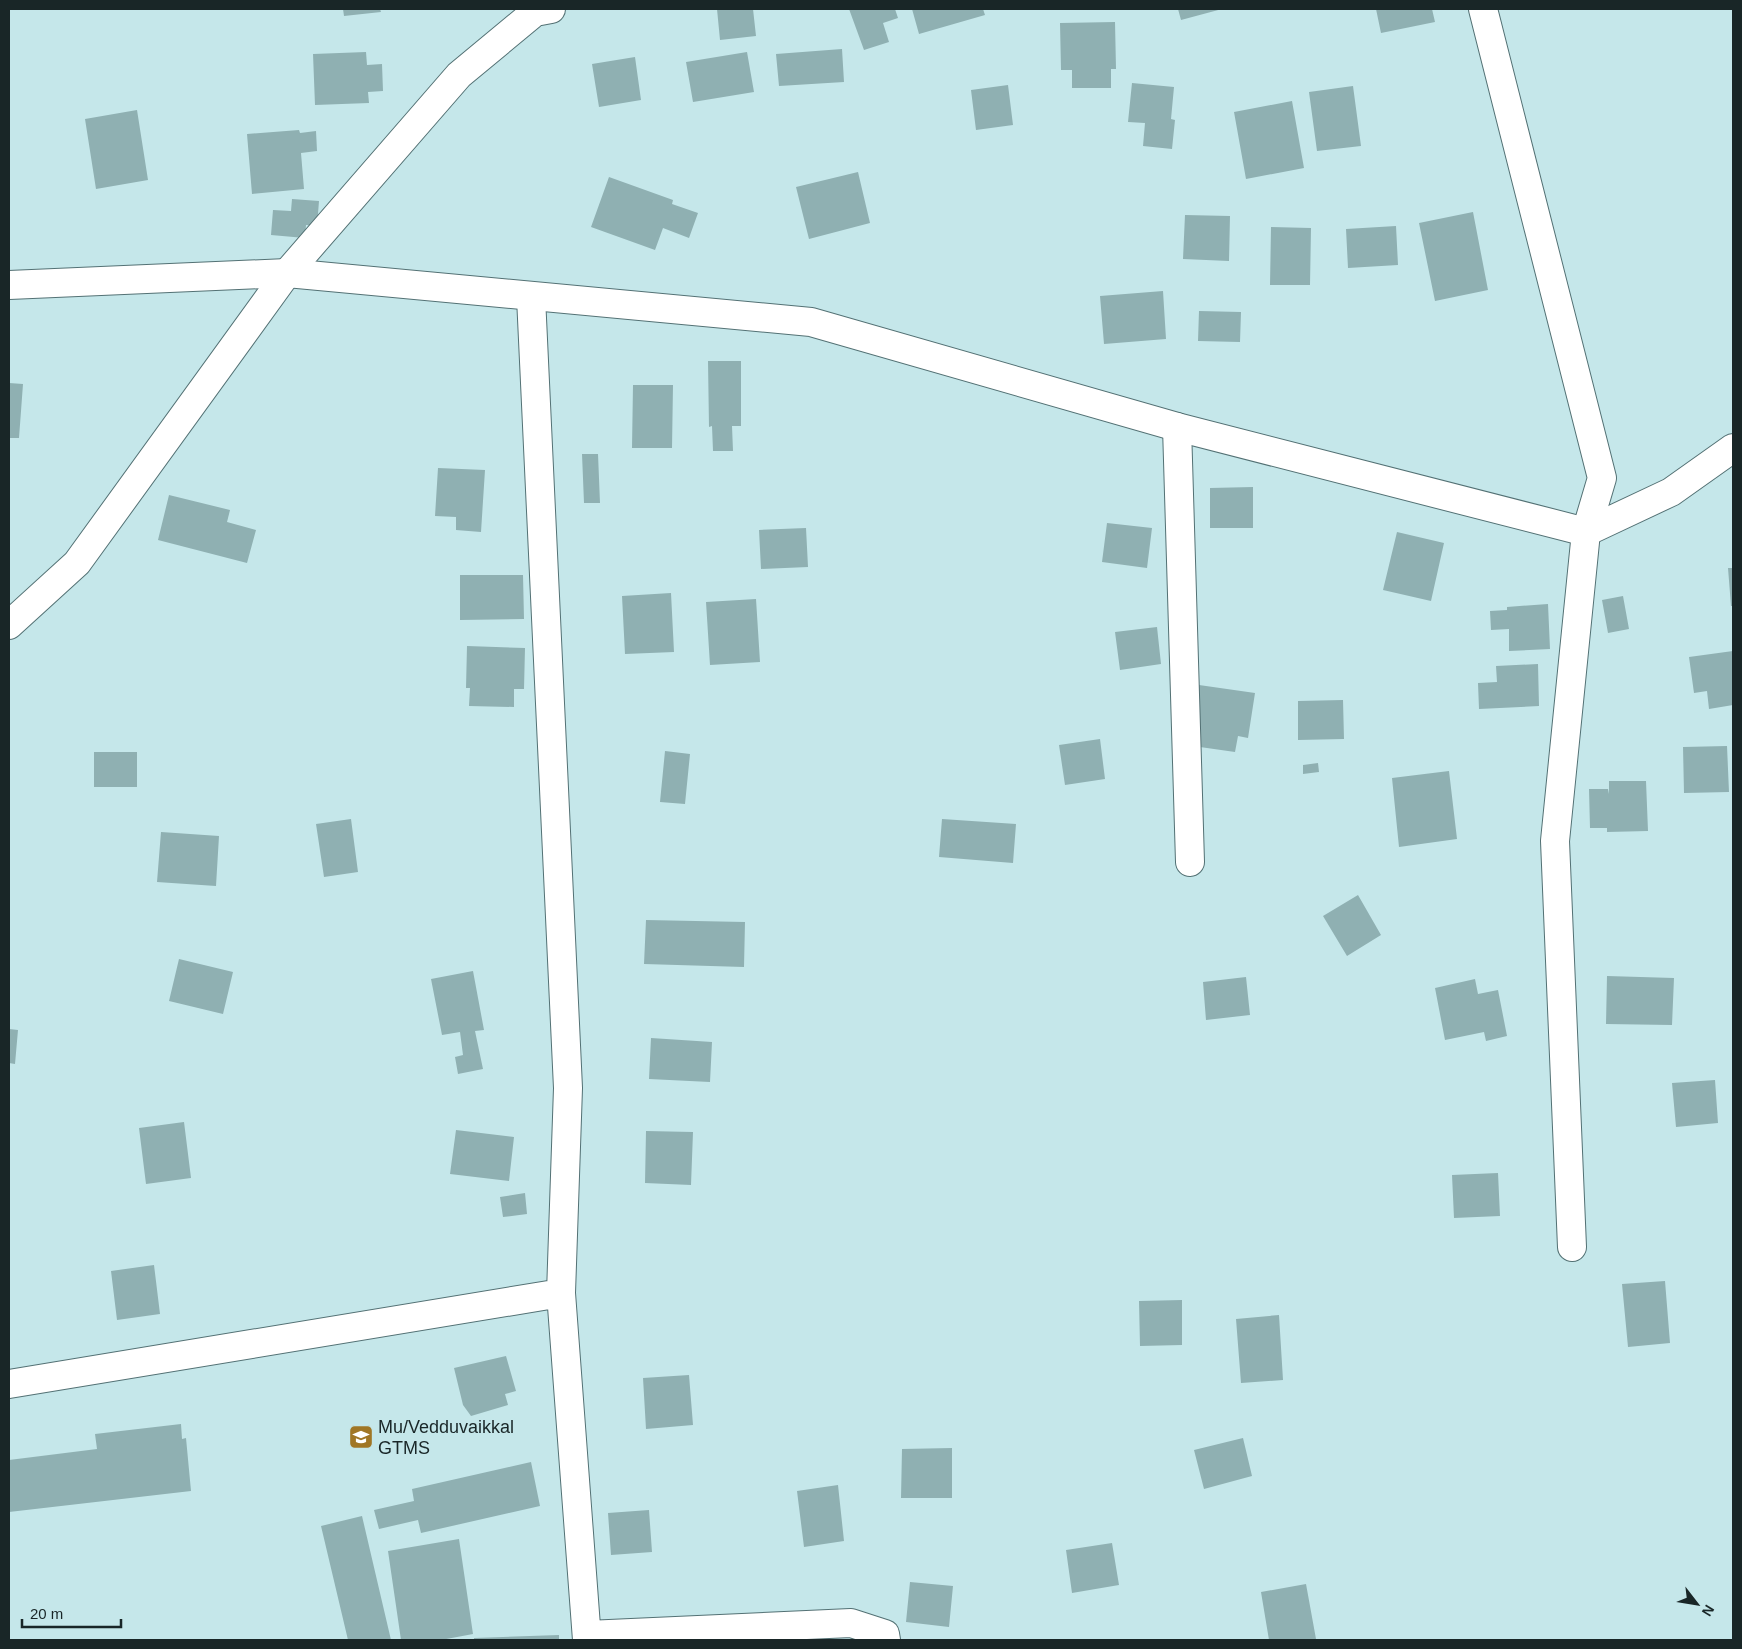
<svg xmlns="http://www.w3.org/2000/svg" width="1742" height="1649" font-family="Helvetica,sans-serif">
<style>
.building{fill:#8fb0b2}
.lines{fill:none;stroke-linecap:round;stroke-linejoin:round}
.minor-casing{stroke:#537174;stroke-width:30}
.tertiary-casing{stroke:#537174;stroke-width:30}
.minor{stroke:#fff;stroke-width:28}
.tertiary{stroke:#fff;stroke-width:28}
.labels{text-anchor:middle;stroke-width:4.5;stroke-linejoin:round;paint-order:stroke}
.poi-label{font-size:18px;fill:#192627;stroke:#c5e7ea;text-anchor:start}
</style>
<rect width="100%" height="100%" fill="#c5e7ea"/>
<!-- building -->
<path class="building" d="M343 9H380L381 12 344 16Z
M717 9H753L756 36 720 40Z
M849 9H895L898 18 883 23 889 42 864 50Z
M912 9H983L985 15 919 34Z
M1178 9H1222L1181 20Z
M1376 9H1432L1435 22 1381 33Z
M1115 22 1116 69H1111V88H1072V70H1061L1060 23Z
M842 49 844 82 779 86 776 54Z
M366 52 367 65 382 64 383 91 368 92 369 103 315 105 313 54Z
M747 52 754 92 693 102 686 62Z
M635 57 641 100 599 107 592 64Z
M1132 83 1174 87 1171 119 1175 120 1172 149 1143 146 1145 123 1128 122Z
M1008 85 1013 125 976 130 971 90Z
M1353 86 1361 146 1317 151 1309 92Z
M1292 101 1304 168 1246 179 1234 112Z
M137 110 148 180 96 189 85 119Z
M299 130 300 133 316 131 317 151 301 153 304 189 252 194 247 134Z
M858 172 870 223 809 239 796 187Z
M609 177 673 200 672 204 698 213 689 238 663 228 655 250 591 227Z
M292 199 319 201 317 226 306 225 305 238 271 235 273 210 291 211Z
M1473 212 1488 290 1435 301 1419 223Z
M1185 215 1230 216 1229 261 1183 259Z
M1396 226 1398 265 1348 268 1346 229Z
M1271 227 1311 228 1310 285H1270Z
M1163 291 1166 339 1104 344 1100 296Z
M1199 311 1241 312 1240 342 1198 341Z
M708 361H741V426H732L733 451H713L712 426 709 427Z
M9 383 23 384 19 438H9Z
M633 385H673L672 448H632Z
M582 454H598L600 503H584Z
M438 468 485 470 481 532 456 530V517L435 516Z
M1253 487V528H1210V488Z
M169 495 230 510 227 522 256 530 247 563 158 540Z
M1107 523 1152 528 1147 568 1102 562Z
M806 528 808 567 761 569 759 530Z
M1397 532 1444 543 1431 601 1383 590Z
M1728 568H1733V606H1731Z
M460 575H523L524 619 460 620Z
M671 593 674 652 625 654 622 596Z
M1623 596 1629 629 1608 633 1602 600Z
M756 599 760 662 710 665 706 602Z
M1548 604 1550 649 1509 651V629L1491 630 1490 611 1507 610V607Z
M1157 627 1161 664 1120 670 1115 632Z
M467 646 525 648 524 689H514V707L469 706 470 688H466Z
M1733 651V705L1709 709 1707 691 1694 693 1689 657Z
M1538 664 1539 706 1479 709 1478 683 1497 682 1496 666Z
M1199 685 1255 693 1248 738 1238 736 1235 752 1193 746V729Z
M1343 700 1344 739 1298 740V701Z
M1100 739 1105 779 1065 785 1059 745Z
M1727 746 1729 792 1684 793 1683 747Z
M665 751 690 754 685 804 660 802Z
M94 752H137V787H94Z
M1318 763 1319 772 1303 774V765Z
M1449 771 1457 839 1399 847 1392 778Z
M1609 781H1646L1648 831 1607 832V828H1590L1589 789H1608L1609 794Z
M351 819 358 872 324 877 316 824Z
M942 819 1016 824 1013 863 939 857Z
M161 832 219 836 216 886 157 882Z
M1358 895 1381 935 1347 956 1323 916Z
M646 920 745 922 744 967 644 964Z
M179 959 233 972 223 1014 169 1001Z
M473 971 484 1030 475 1031 483 1069 458 1074 455 1057 463 1055 460 1032 442 1035 431 979Z
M1607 976 1674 978 1672 1025 1606 1024Z
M1246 977 1250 1015 1206 1020 1203 982Z
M1475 979 1478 994 1498 990 1507 1036 1486 1041 1484 1032 1445 1040 1435 988Z
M9 1029 18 1030 15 1064 9 1063Z
M651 1038 712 1042 710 1082 649 1079Z
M1715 1080 1718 1123 1676 1127 1672 1083Z
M184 1122 191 1178 146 1184 139 1128Z
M456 1130 514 1137 509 1181 450 1174Z
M646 1131 693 1132 691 1185 645 1183Z
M1498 1173 1500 1216 1454 1218 1452 1175Z
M525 1193 527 1214 503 1217 500 1197Z
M154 1265 160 1314 117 1320 111 1271Z
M1665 1281 1670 1343 1628 1347 1622 1284Z
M1182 1300V1345L1140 1346 1139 1301Z
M1279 1315 1283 1380 1241 1383 1236 1319Z
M506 1356 516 1391 505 1394 508 1405 471 1416 463 1405 454 1368Z
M689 1375 693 1425 646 1429 643 1378Z
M181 1424 182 1439 186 1438 191 1491 9 1512V1460L97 1449 95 1434Z
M1243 1438 1252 1476 1204 1489 1194 1450Z
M952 1448V1498H901L902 1449Z
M531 1462 540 1506 421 1533 418 1520 379 1529 374 1510 414 1501 412 1489Z
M838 1485 844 1541 804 1547 797 1491Z
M649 1510 652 1552 611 1555 608 1513Z
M362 1516 391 1640H348L321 1526Z
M459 1539 473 1634 441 1640H401L388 1551Z
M1112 1543 1119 1585 1072 1593 1066 1550Z
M910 1582 953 1586 949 1627 906 1622Z
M1306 1584 1316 1639 1269 1640 1261 1592Z
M559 1635V1640H474V1638Z"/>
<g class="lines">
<defs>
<path id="minor" d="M1483 9 1602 478 1586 532 1555 841 1572 1247
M531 297 568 1088 561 1293 587 1640
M1177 427 1190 862
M9 625 77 563 287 273 459 75 535 12 551 9
M9 1384 561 1293
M587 1635 851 1623 885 1634 886 1640"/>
<path id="tertiary" d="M9 285 287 273 811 322 1177 427 1586 532 1671 492 1733 448"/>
</defs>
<!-- minor casing -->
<use href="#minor" class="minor-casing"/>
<!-- tertiary casing -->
<use href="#tertiary" class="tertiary-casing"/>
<!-- minor -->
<use href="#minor" class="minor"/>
<!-- tertiary -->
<use href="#tertiary" class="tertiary"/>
</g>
<!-- icons -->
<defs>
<symbol id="school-square" viewBox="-11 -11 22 22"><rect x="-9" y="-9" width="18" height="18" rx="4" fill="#a07625" stroke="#c5e7ea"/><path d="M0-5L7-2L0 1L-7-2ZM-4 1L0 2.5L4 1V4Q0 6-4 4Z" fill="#fff"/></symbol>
</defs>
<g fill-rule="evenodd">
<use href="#school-square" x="347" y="1423" width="28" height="28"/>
</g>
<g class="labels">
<!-- poi labels -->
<g class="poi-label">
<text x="378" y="1433">Mu/Vedduvaikkal<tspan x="378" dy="21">GTMS</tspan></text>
</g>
</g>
<!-- border -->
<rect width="1742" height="1649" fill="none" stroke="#192627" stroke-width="20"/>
<!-- north arrow -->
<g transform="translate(1697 1604) rotate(121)" stroke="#c5e7ea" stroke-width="4" paint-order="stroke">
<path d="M0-4L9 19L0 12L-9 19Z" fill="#192627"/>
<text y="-8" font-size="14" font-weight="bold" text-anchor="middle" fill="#192627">N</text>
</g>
<!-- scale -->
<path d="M22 1619v8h99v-8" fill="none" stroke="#192627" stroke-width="2.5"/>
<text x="30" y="1619" font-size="15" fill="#192627" stroke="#c5e7ea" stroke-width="4" paint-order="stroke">20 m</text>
</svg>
